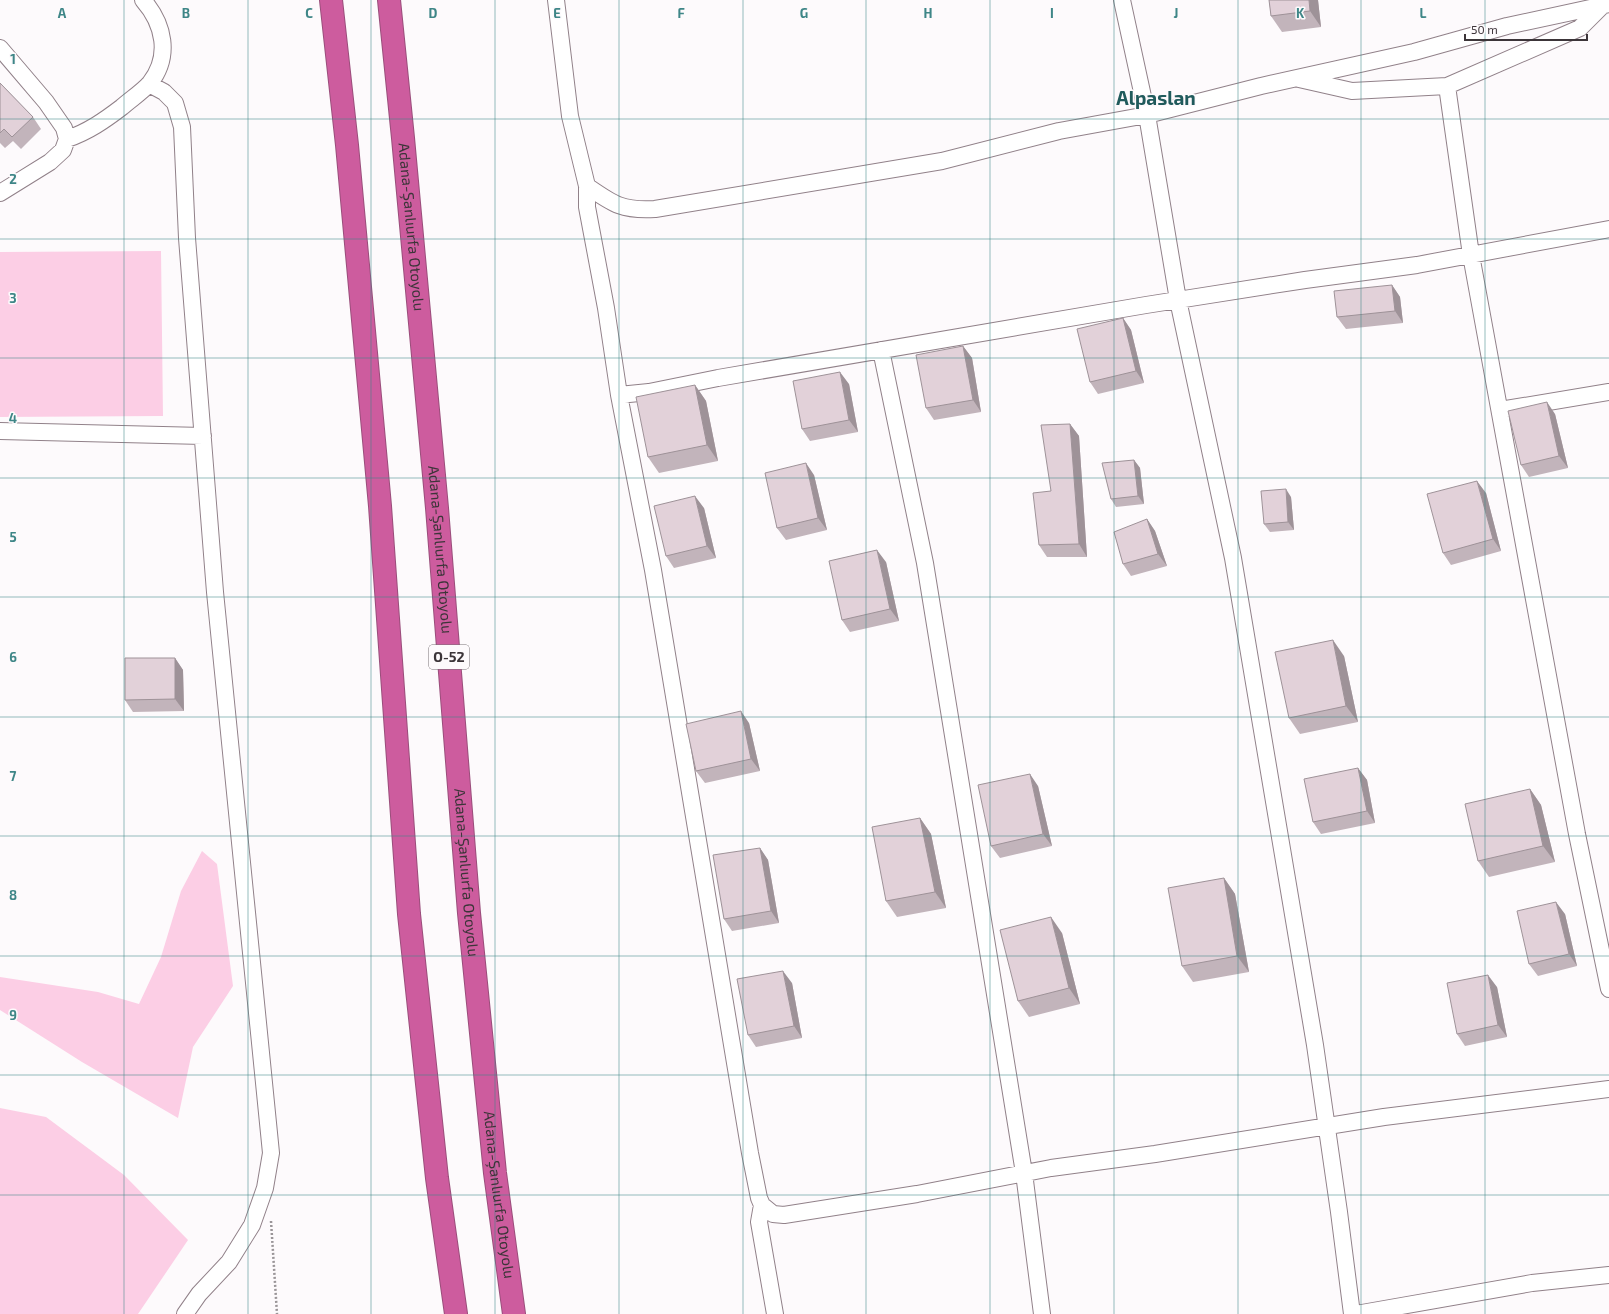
<svg xmlns="http://www.w3.org/2000/svg" width="1609" height="1314" font-family="'Exo 2',sans-serif">
<style>
.green{fill:#fccee5}
.lines{fill:none;stroke-linecap:round;stroke-linejoin:round}
.minor-casing{stroke:#918189;stroke-width:18}
.motorway-casing{stroke:#9a4e7b;stroke-width:24}
.path{stroke:#9a9598;stroke-width:2.5;stroke-dasharray:2 2;stroke-linecap:butt}
.minor{stroke:#fff;stroke-width:16}
.motorway{stroke:#cd5c9e;stroke-width:22}
.wall{fill:#c2b4bb}
.shaded-wall{fill:#9e9298}
.building{fill:#e2d1d9;stroke:#9e9298}
.grid{fill:none;stroke:#3e8687;stroke-width:1;stroke-opacity:0.55}
.labels{text-anchor:middle;stroke-width:3;stroke-linejoin:round;paint-order:stroke}
.shield{fill:#fdfafc;stroke:#767074;stroke-width:1}
.shield-label{font-size:14px;font-weight:bold;fill:#3c3539}
.street-label{font-size:15px;fill:#3c3539;stroke:#fdfafc}
.district-label{font-size:19px;font-weight:bold;fill:#205b5c;stroke:#fdfafc}
.grid-label{font-size:13px;text-anchor:middle;font-weight:bold;fill:#3e8687;stroke:#fdfafc;stroke-width:3;stroke-linejoin:round;paint-order:stroke}
</style>
<rect width="100%" height="100%" fill="#fdfafc"/>
<!-- green -->
<path class="green" d="M161 251 163 416 0 417V252Z
M202 851 217 864 233 986 193 1047 178 1118 82 1062 0 1010V977L98 992 139 1004 161 957 181 891Z
M0 1108 46 1117 124 1175 188 1240 138 1314H0Z"/>
<g class="lines">
<defs>
<path id="minor" d="M556 0 570 116 587 186C613 204 622 211 655 209L942 161 1059 131 1147 115 1261 86 1414 52 1507 26 1609 4
M1122 0 1147 115 1178 300 1233 558 1315 1045 1339 1212 1352 1314
M0 48 46 102 64 128 67 139 63 150 50 162 0 193
M1299 79 1352 91 1447 86 1580 28 1603 5
M149 84 164 92 175 103 182 127 187 238 215 592 271 1153 265 1188 252 1225 229 1262 199 1294 185 1314
M1447 86 1471 255 1577 834 1609 989
M67 139C88 132 105 120 122 107 131 99 142 92 150 83 171 56 164 24 143 0
M587 186V207L606 308 619 395 653 570 750 1153 759 1198 762 1205 773 1214 784 1215 917 1194 1051 1168 1155 1154 1384 1117 1609 1089
M881 350 925 563 1024 1173 1042 1314
M619 395 649 392 718 378 1146 305 1305 280 1417 265 1609 229
M1500 410 1609 392
M0 431 203 436
M762 1205 759 1222 775 1314
M1356 1314 1532 1283 1609 1275"/>
<g id="motorway">
<path d="M331 0 347 145 380 506 409 914 437 1178 456 1314"/>
<path id="s1" d="M389 0 403 138 437 508 469 913 495 1173 514 1314"/>
</g>
</defs>
<!-- minor casing -->
<use href="#minor" class="minor-casing"/>
<!-- motorway casing -->
<use href="#motorway" class="motorway-casing"/>
<!-- path -->
<path class="path" d="M271 1221 277 1314"/>
<!-- minor -->
<use href="#minor" class="minor"/>
<!-- motorway -->
<use href="#motorway" class="motorway"/>
</g>
<!-- wall -->
<path class="wall" d="M1269 0H1318L1321 27 1282 32 1271 16Z
M0 83 33 117 41 129 21 149 13 141 5 148 0 143Z
M1392 285 1400 297 1403 323 1346 329 1337 317Z
M1123 318 1131 330 1144 383 1098 394 1090 382Z
M963 346 972 358 981 412 934 420 926 408Z
M849 384 858 432 810 441 802 429Z
M695 385 706 401 718 461 659 473 648 457Z
M1555 414 1568 468 1529 477 1521 465Z
M1070 424 1079 436 1087 557H1047L1039 545 1051 491Z
M1134 460 1140 468 1144 504 1116 507 1111 499Z
M814 475 827 530 786 540 777 528Z
M1486 493 1501 551 1451 565 1443 553Z
M1291 497 1294 530 1270 532 1264 524Z
M704 508 716 558 674 568 666 556Z
M1147 519 1155 531 1167 566 1131 576 1123 564Z
M886 562 899 621 850 632 842 620Z
M1344 656 1358 722 1300 734 1289 718Z
M175 658 183 670 184 711 133 712 125 700Z
M749 723 760 771 705 783 696 771Z
M1358 768 1367 780 1375 823 1321 834 1313 822Z
M1038 786 1052 846 1000 858 991 846Z
M1530 789 1541 805 1555 862 1489 877 1478 861Z
M920 818 931 834 946 908 897 917 886 901Z
M760 848 768 860 779 923 732 931 724 919Z
M1224 878 1235 894 1249 972 1193 982 1182 966Z
M1565 914 1577 966 1538 976 1529 964Z
M1062 933 1080 1004 1029 1017 1018 1001Z
M792 983 802 1038 756 1047 748 1035Z
M1497 987 1507 1037 1465 1046 1457 1034Z"/>
<!-- shaded-wall -->
<path class="shaded-wall" d="M1309 0H1318L1321 27 1310 11Z
M1392 285 1400 297 1403 323 1395 311Z
M1123 318 1131 330 1144 383 1136 371Z
M963 346 972 358 981 412 973 400Z
M840 372 849 384 858 432 849 420Z
M695 385 706 401 718 461 707 445Z
M1547 402 1555 414 1568 468 1559 456Z
M1070 424 1079 436 1087 557 1079 544Z
M1134 460 1140 468 1144 504 1138 496Z
M806 463 814 475 827 530 818 518Z
M1477 481 1486 493 1501 551 1493 539Z
M1286 489 1291 497 1294 530 1288 522Z
M695 496 704 508 716 558 707 546Z
M1147 519 1155 531 1167 566 1158 554Z
M877 550 886 562 899 621 890 609Z
M1333 640 1344 656 1358 722 1346 706Z
M175 658 183 670 184 711 175 699Z
M741 711 749 723 760 771 751 759Z
M1358 768 1367 780 1375 823 1367 811Z
M1030 774 1038 786 1052 846 1043 834Z
M1530 789 1541 805 1555 862 1543 846Z
M920 818 931 834 946 908 935 892Z
M760 848 768 860 779 923 771 911Z
M1224 878 1235 894 1249 972 1237 956Z
M1556 902 1565 914 1577 966 1569 954Z
M1051 917 1062 933 1080 1004 1069 988Z
M783 971 792 983 802 1038 794 1026Z
M1488 975 1497 987 1507 1037 1498 1025Z"/>
<!-- building -->
<path class="building" d="M1269 0H1309L1310 11 1271 16Z
M0 83 33 117 12 137 4 129 0 133Z
M1392 285 1395 311 1337 317 1334 291Z
M1123 318 1136 371 1090 382 1077 329Z
M963 346 973 400 926 408 916 355Z
M840 372 849 420 802 429 793 381Z
M695 385 707 445 648 457 636 397Z
M1547 402 1559 456 1521 465 1508 411Z
M1070 424 1079 544 1039 545 1033 493 1051 491 1041 425Z
M1134 460 1138 496 1111 499 1102 463Z
M806 463 818 518 777 528 765 473Z
M1477 481 1493 539 1443 553 1427 494Z
M1286 489 1288 522 1264 524 1261 491Z
M695 496 707 546 666 556 654 506Z
M1147 519 1158 554 1123 564 1114 532Z
M877 550 890 609 842 620 829 561Z
M1333 640 1346 706 1289 718 1275 652Z
M125 658H175V699L125 700Z
M741 711 751 759 696 771 686 724Z
M1358 768 1367 811 1313 822 1304 779Z
M1030 774 1043 834 991 846 978 785Z
M1530 789 1543 846 1478 861 1465 804Z
M920 818 935 892 886 901 872 827Z
M760 848 771 911 724 919 713 855Z
M1224 878 1237 956 1182 966 1168 888Z
M1556 902 1569 954 1529 964 1517 911Z
M1051 917 1069 988 1018 1001 1000 930Z
M783 971 794 1026 748 1035 737 979Z
M1488 975 1498 1025 1457 1034 1447 983Z"/>
<!-- grid -->
<path class="grid" d="M124 0V1314M248 0V1314M371 0V1314M495 0V1314M619 0V1314M743 0V1314M866 0V1314M990 0V1314M1114 0V1314M1238 0V1314M1361 0V1314M1485 0V1314M0 119H1609M0 239H1609M0 358H1609M0 478H1609M0 597H1609M0 717H1609M0 836H1609M0 956H1609M0 1075H1609M0 1195H1609"/>
<g class="labels">
<!-- shield labels -->
<rect class="shield" x="429" y="645" width="40" height="24" rx="3"/>
<g class="shield-label">
<text x="449" y="662">O-52</text>
</g>
<!-- street labels -->
<g class="street-label">
<text dy="5" stroke="none"><textPath href="#s1" startOffset="228">Adana-Şanlıurfa Otoyolu</textPath></text>
<text dy="5" stroke="none"><textPath href="#s1" startOffset="552">Adana-Şanlıurfa Otoyolu</textPath></text>
<text dy="5" stroke="none"><textPath href="#s1" startOffset="876">Adana-Şanlıurfa Otoyolu</textPath></text>
<text dy="5" stroke="none"><textPath href="#s1" startOffset="1200">Adana-Şanlıurfa Otoyolu</textPath></text>
</g>
<!-- district labels -->
<g class="district-label">
<text x="1156" y="105">Alpaslan</text>
</g>
</g>
<g class="grid-label">
<text x="62" y="18">A</text>
<text x="186" y="18">B</text>
<text x="309" y="18">C</text>
<text x="433" y="18">D</text>
<text x="557" y="18">E</text>
<text x="681" y="18">F</text>
<text x="804" y="18">G</text>
<text x="928" y="18">H</text>
<text x="1052" y="18">I</text>
<text x="1176" y="18">J</text>
<text x="1300" y="18">K</text>
<text x="1423" y="18">L</text>
<text x="13" y="64">1</text>
<text x="13" y="184">2</text>
<text x="13" y="303">3</text>
<text x="13" y="423">4</text>
<text x="13" y="542">5</text>
<text x="13" y="662">6</text>
<text x="13" y="781">7</text>
<text x="13" y="900">8</text>
<text x="13" y="1020">9</text>
</g>
<!-- scale -->
<path d="M1465 34v6h122v-6" fill="none" stroke="#3c3539" stroke-width="2"/>
<text x="1471" y="34" font-size="12" fill="#3c3539" stroke="#fdfafc" stroke-width="3" paint-order="stroke">50 m</text>
</svg>
